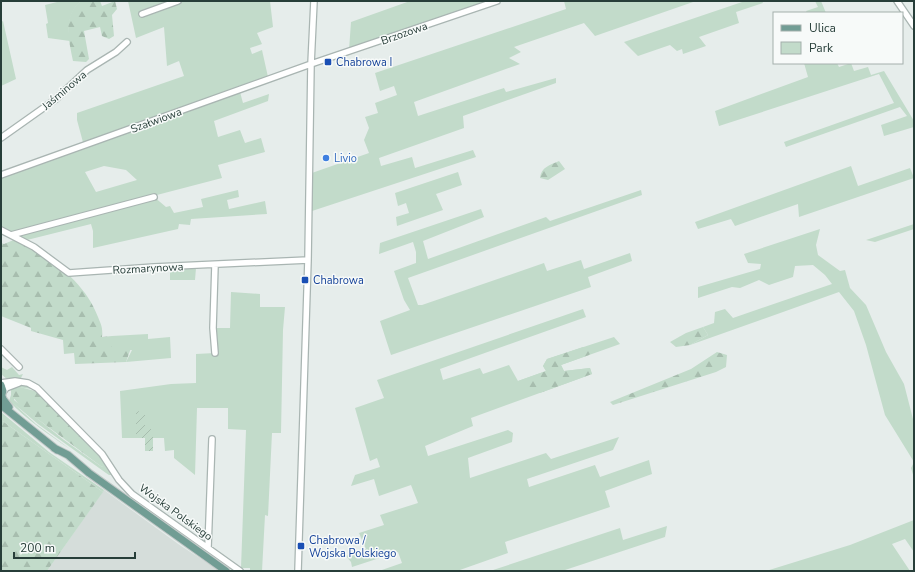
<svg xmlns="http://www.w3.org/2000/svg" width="915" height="572" font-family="'Nunito Sans',sans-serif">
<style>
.built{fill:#d5ddda}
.green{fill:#c2dbca;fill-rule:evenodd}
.forest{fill:url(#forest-firs)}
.garden{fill:url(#garden-furrows)}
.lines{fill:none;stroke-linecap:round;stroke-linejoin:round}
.minor-casing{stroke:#a9b5b2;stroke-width:8}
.major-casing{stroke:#c3c9c8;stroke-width:9}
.minor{stroke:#fff;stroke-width:5.5}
.major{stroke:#719d94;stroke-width:7}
.transit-dot{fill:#1a4fb4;stroke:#f7faf9;stroke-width:1.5}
.shop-dot{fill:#3f7fe0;stroke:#f7faf9;stroke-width:1.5}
.labels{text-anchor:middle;stroke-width:3;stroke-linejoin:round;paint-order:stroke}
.street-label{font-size:11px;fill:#273e39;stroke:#f7faf9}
.transit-label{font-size:11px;fill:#164399;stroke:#f7faf9;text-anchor:start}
.shop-label{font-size:11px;fill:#366cbe;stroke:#f7faf9;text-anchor:start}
</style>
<defs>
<pattern id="forest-firs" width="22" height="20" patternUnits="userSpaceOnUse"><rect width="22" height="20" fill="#c2dbca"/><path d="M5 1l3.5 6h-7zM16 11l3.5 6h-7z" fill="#a7bdae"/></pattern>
<pattern id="garden-furrows" width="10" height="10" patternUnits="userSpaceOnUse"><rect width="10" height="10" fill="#c2dbca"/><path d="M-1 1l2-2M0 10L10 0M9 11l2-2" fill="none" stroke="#a7bdae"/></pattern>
</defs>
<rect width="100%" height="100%" fill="#e6edeb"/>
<!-- built -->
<path class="built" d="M104 490 181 546 220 571H47Z"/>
<!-- green -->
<path class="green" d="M61 1H81C69 11 67 26 70 41L48 38 46 24 48 23 45 5Z
M128 1H270L273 27 257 33 262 44 250 48 252 54 262 50 268 77 349 50 351 22 410 1H497L240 92 243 103 269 94 268 101 214 121 218 137 240 130 245 143 261 138 265 152 218 165 222 178 153 196 166 207 170 206 174 213 203 207 201 199 238 190 239 197 227 200 229 209 265 201 267 214 191 219 190 225 179 224 178 229 93 248V231L91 224 27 240 1 228V177L84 146 77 120V113L184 76 179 61 167 66 164 27 136 38ZM104 166 126 170 137 180 96 192 85 172Z
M564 1H696L595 36 584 23 514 47 521 52 509 58 520 64 414 102 418 116 504 88 506 92 556 78V83L463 116 464 128 379 158 381 166 412 157 415 168 473 150 476 157 309 212V174L369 153 364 140 369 128 365 117 378 113 375 103 397 95 394 86 380 91 375 73 566 9Z
M745 1H762L763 3 736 12 739 23 699 37 706 46 683 54 682 49 677 51 670 45 638 56 624 42Z
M815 1H821L826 13H807L806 11 818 7Z
M3 21 16 79 1 86V22Z
M804 63H837L839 67 851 63 854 71 868 67 871 75 884 71 914 121V127L884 136 881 125 907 116 900 107 786 147 784 142 894 103 879 74 719 126 715 111 808 77Z
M851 166 858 186 910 168 914 178 799 217 798 204 735 226 731 219 698 229 695 222Z
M458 172 462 185 436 194 443 210 397 226 396 217 409 213 406 203 398 206 395 193Z
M641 190 642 195 408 278 418 305H422L544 263 547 271 581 260 584 269 630 253 632 261 588 277 591 287 391 355 380 321 410 310 404 300 394 271 416 263V252L413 242 379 254 380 243 481 209 484 217 423 241 428 259 546 217 550 221Z
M914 224V229L875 242 866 240Z
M820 229 816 245 818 255 840 271 845 270 850 288 866 305 886 352 904 384 914 423V478L911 468 914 462 885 415 866 345 854 311 839 292 690 345 708 335 703 327 714 323 715 312 725 309 733 318 832 284 825 275 813 265 795 266 793 277 769 285 759 280 740 288 732 287 698 298V287L760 269 761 264 748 263 744 254Z
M170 266 196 268 195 280H170Z
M231 292 260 294V307H285L283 330 281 433H272L268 516 265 515 262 571H250V568H241L246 430 228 429V408H197L195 475 174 458V450L165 451 164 438H122L120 391 171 384 196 383V354L215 353 213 328H230Z
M583 309 586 317 440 369 443 380 480 368 483 374 509 365 518 381 546 371 543 366 547 359 614 337 620 344 561 365 564 371 590 368 592 374 471 418 473 426 425 446 428 456 508 430 513 433 512 442 468 458 470 478 546 453 551 459 619 437 613 450 527 479 529 487 595 465 600 477 649 460 652 474 605 491 610 507 505 542 508 553 457 571H379L402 563 398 552 352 567 351 562 346 556 366 549 359 533 384 525 380 515 418 503 411 485 379 496 374 479 351 486 355 475 380 467 377 458 370 461 355 408 384 398 377 380Z
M148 334V339L170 337 171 358 126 362 132 350H111L112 336Z
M1 367 7 370 12 367 19 375 23 374 21 378 8 380 1 374Z
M23 385 33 388 44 396 32 389 17 387 14 400 64 440 102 467 105 464 113 475H109L106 473 38 424 13 403 36 424 70 449C48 434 27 420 9 401L11 395V387Z
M1 412 49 452 104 490 103 492 1 420Z
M914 520V552L905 539 892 544 910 571H766L850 545Z
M667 526 665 537 562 571H490L620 528 623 540Z"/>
<!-- forest -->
<path class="forest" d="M81 1H100L102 6 115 1 117 9 112 15 114 36 109 39 102 36 100 27 84 31 89 59 86 62 73 61C69 41 62 15 81 1Z
M559 161 565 169 548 180 540 178C541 167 550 165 559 161Z
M16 239C49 257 84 280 98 317 101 325 103 327 102 337L112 336V350L131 348 126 362 75 364 74 353 64 354 63 340 31 331V328L1 316V243L4 244Z
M703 327 708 335 690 345 676 347 670 342 686 333Z
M583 347 594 349 589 355 561 365 564 371 590 368 592 374 540 393C534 385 529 387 520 389L518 381 546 371 543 366 547 359Z
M717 352 727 355 726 367 716 372 613 405 610 402 691 369Z
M20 387 35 391 44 396 98 452 105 464 104 466 102 467 20 406 13 397 15 388Z
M1 420 103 492 47 571H1Z"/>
<!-- garden -->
<path class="garden" d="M136 411 145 412V429H153V451H145V438H136Z"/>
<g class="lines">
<defs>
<path id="minor" d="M897 1 914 26
M142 14 178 1
M1 138 56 99 87 70 116 52 127 42
M1 175 311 64 497 1
M1 230 34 247 69 273 154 267 308 260
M11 235 154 197
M215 265 213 328 215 353
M1 349 19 367
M1 383 15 381 28 383 37 388 102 454 119 480 132 494 240 571
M3 392 6 388 19 383
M208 548 212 439
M298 571 308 260 311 64 314 1"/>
<path id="major" d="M1 385 3 391 1 397
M2 396 3 399 9 407
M1 405 57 450
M54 448 68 455 89 473 226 571"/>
</defs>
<!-- minor casing -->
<use href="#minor" class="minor-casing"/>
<!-- major casing -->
<use href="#major" class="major-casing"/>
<!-- minor -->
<use href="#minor" class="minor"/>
<!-- major -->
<use href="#major" class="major"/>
</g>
<!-- markers -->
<g class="transit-dot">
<rect x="324" y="58" width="8" height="8" rx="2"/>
<rect x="301" y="276" width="8" height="8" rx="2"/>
<rect x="297" y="542" width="8" height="8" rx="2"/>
</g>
<circle class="shop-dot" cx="326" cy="158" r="4"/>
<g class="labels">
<!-- street labels -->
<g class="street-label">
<text transform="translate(404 33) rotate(-19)" y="4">Brzozowa</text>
<text transform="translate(64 90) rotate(-40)" y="4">Jaśminowa</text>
<text transform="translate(156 120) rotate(-20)" y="4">Szałwiowa</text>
<text transform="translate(148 268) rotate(-3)" y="4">Rozmarynowa</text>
<text transform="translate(176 512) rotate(36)" y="4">Wojska Polskiego</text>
</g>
<!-- transit labels -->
<g class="transit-label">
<text x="336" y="66">Chabrowa I</text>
<text x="313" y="284">Chabrowa</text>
<text x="309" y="544">Chabrowa /<tspan x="309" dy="13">Wojska Polskiego</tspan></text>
</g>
<!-- shop labels -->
<g class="shop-label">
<text x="334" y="162">Livio</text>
</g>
</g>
<!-- border -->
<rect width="915" height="572" fill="none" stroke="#273e39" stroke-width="4"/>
<!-- legend -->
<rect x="773" y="12" width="130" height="52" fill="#f7faf9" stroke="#a4afac"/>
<rect x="781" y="25" width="20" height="6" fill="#719d94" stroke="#a4afac"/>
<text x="809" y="32" font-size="12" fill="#273e39">Ulica</text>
<rect x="781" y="42" width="20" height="12" fill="#c2dbca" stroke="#a4afac"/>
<text x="809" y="52" font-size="12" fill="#273e39">Park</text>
<!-- scale -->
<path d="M14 552v6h121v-6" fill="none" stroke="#273e39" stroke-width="2"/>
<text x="20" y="552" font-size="12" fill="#273e39" stroke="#f7faf9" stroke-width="3" paint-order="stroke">200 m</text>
</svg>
